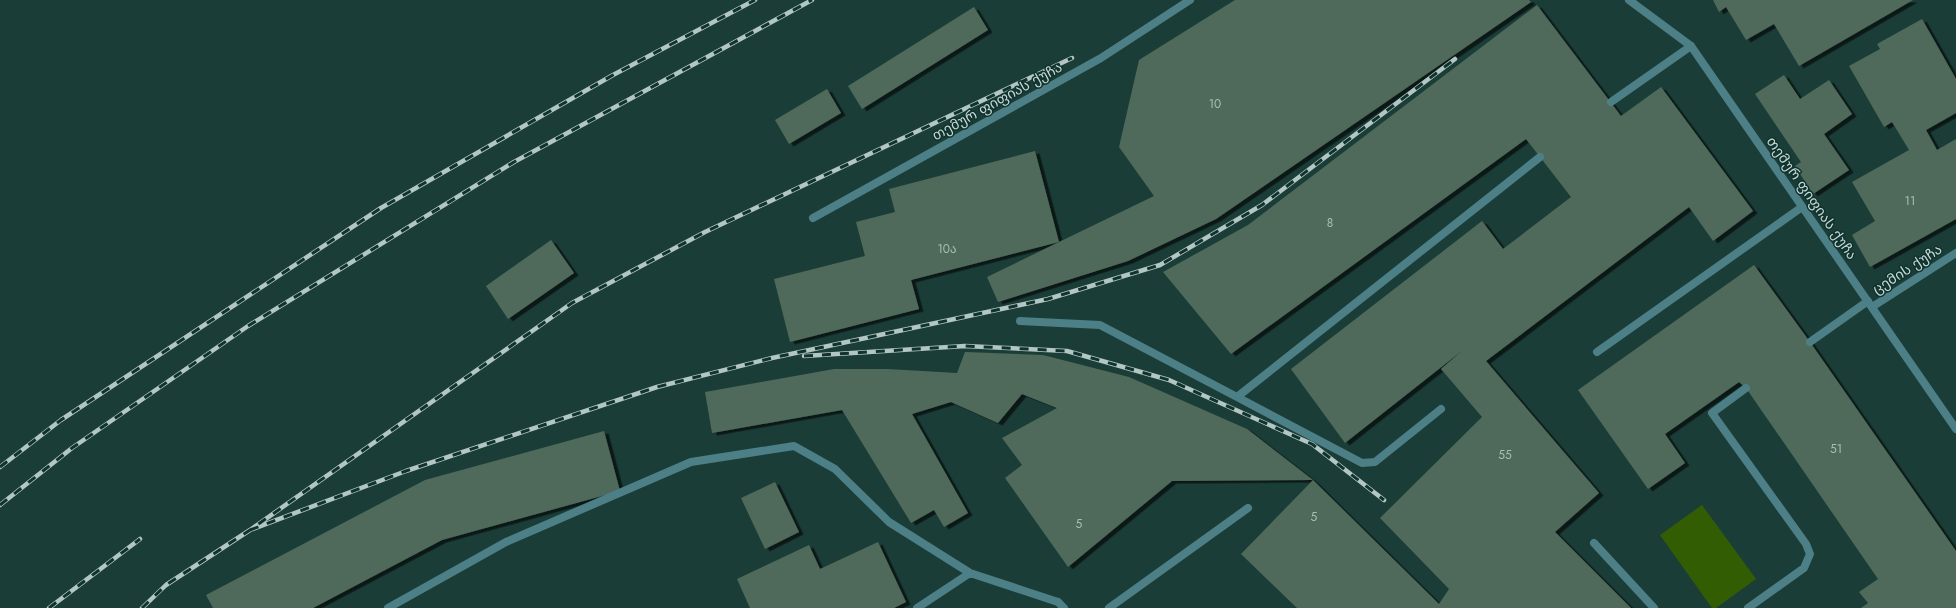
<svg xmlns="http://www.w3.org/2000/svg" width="1956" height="608" font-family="Jost,'Noto Sans Georgian',sans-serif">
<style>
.green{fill:#335d02}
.building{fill:#4f6a5a;filter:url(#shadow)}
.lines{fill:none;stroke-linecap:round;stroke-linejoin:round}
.service{stroke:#4d7f87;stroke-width:8}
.minor{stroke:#4d7f87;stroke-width:8}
.rail-casing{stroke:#b2c6c3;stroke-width:4.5}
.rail{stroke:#10332e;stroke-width:3;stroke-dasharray:9;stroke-linecap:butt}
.labels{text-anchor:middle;stroke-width:3;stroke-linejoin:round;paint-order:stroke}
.number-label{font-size:12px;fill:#a9bdb7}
.street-label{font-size:14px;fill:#c7d9d6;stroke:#10332e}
</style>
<defs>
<filter id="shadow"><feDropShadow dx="4.5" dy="2.5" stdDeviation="0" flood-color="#0009"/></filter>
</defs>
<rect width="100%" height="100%" fill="#1b3d38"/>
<!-- green -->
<path class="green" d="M1702 505 1756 579 1716 608H1712L1660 535Z"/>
<!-- building -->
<path class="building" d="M1235 0H1529L1531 2 1216 219 1128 261 998 302 987 277 1059 242 911 280 919 309 790 342 774 279 865 256 856 222 895 212 889 189 1035 151 1059 242 1154 196 1119 147 1139 60Z
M1713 0H1913L1799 66 1774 24 1746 40 1726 7 1719 12Z
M1537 5 1621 116 1661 87 1753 211 1713 241 1689 207 1486 361 1599 493 1555 532 1631 608H1297L1241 554 1313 480 1439 604 1449 589 1380 518 1482 417 1441 369 1463 350 1345 443 1291 369 1482 221 1503 249 1571 197 1526 139 1231 354 1163 272 1248 225Z
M974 7 988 30 862 109 848 86Z
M1922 19 1956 79V113L1926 130 1937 150 1956 139V219L1870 267 1852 235 1875 221 1852 182 1909 150 1892 122 1884 127 1849 66 1880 49 1877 44Z
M1784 75 1800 99 1829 80 1852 114 1824 134 1849 170 1813 194 1795 166 1801 162 1755 94Z
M827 89 841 113 789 144 775 120Z
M551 240 574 273 508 319 486 286Z
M1754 265 1810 342 1956 551V608H1861L1868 603 1859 592 1878 579 1746 388 1739 382 1665 434 1685 463 1648 489 1578 390Z
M965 352 1043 355 1129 377 1247 429 1313 480 1172 481 1068 567 1005 478 1022 465 1002 438 1057 408 1022 394 998 423 951 402 912 414 968 513 944 527 934 510 911 523 842 410 712 433 705 392 834 369H887L957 373Z
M604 431 620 491 442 540 313 608H213L206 595 425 480Z
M775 482 799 532 765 549 741 498Z
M878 542 906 602 894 608H750L737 579 809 545 820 569Z"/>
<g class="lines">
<!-- service -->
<path class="service" d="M1611 102 1691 46 1629 0
M813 218 1101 58 1190 0
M1020 321 1100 325 1237 397 1540 157
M1810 342 1868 301
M1597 352 1802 207
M1746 388 1712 413 1806 544 1810 554 1804 568 1748 608
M1237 397 1362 463 1375 462 1441 409
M1594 543 1654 608
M388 608 506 542 691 462 794 446 835 469 889 522 970 573 1058 602
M917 608 970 573
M1109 608 1248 508"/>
<!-- minor -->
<path class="minor" d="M1691 46 1956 429
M1872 307 1956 253
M1058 602 1064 608"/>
<defs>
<path id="rail" d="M804 356 965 346 1067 351 1169 380 1312 444 1384 500
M0 467 61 420 381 208 613 75 755 0
M0 505 72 448 248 326 514 162 812 0
M250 530 406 471 657 387 772 358 1048 299 1160 265 1262 205 1455 59
M49 608 140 539
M142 608 166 585 250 530 572 303 705 232 1072 58"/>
</defs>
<!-- rail casing -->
<use href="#rail" class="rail-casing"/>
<!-- rail -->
<use href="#rail" class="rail"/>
</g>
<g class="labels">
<!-- number labels -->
<g class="number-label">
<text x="1215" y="108">10</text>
<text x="1910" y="205">11</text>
<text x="1330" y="227">8</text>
<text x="947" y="253">10ა</text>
<text x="1836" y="453">51</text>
<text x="1505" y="459">55</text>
<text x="1314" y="521">5</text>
<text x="1079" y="528">5</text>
</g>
<!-- street labels -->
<g class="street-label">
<text transform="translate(997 101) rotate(-29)" y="5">თემურ ფიფიას ქუჩა</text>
<text transform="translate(1812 198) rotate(55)" y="5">თემურ ფიფიას ქუჩა</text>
<text transform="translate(1907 269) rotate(-33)" y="5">ცემის ქუჩა</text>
</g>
</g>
</svg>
